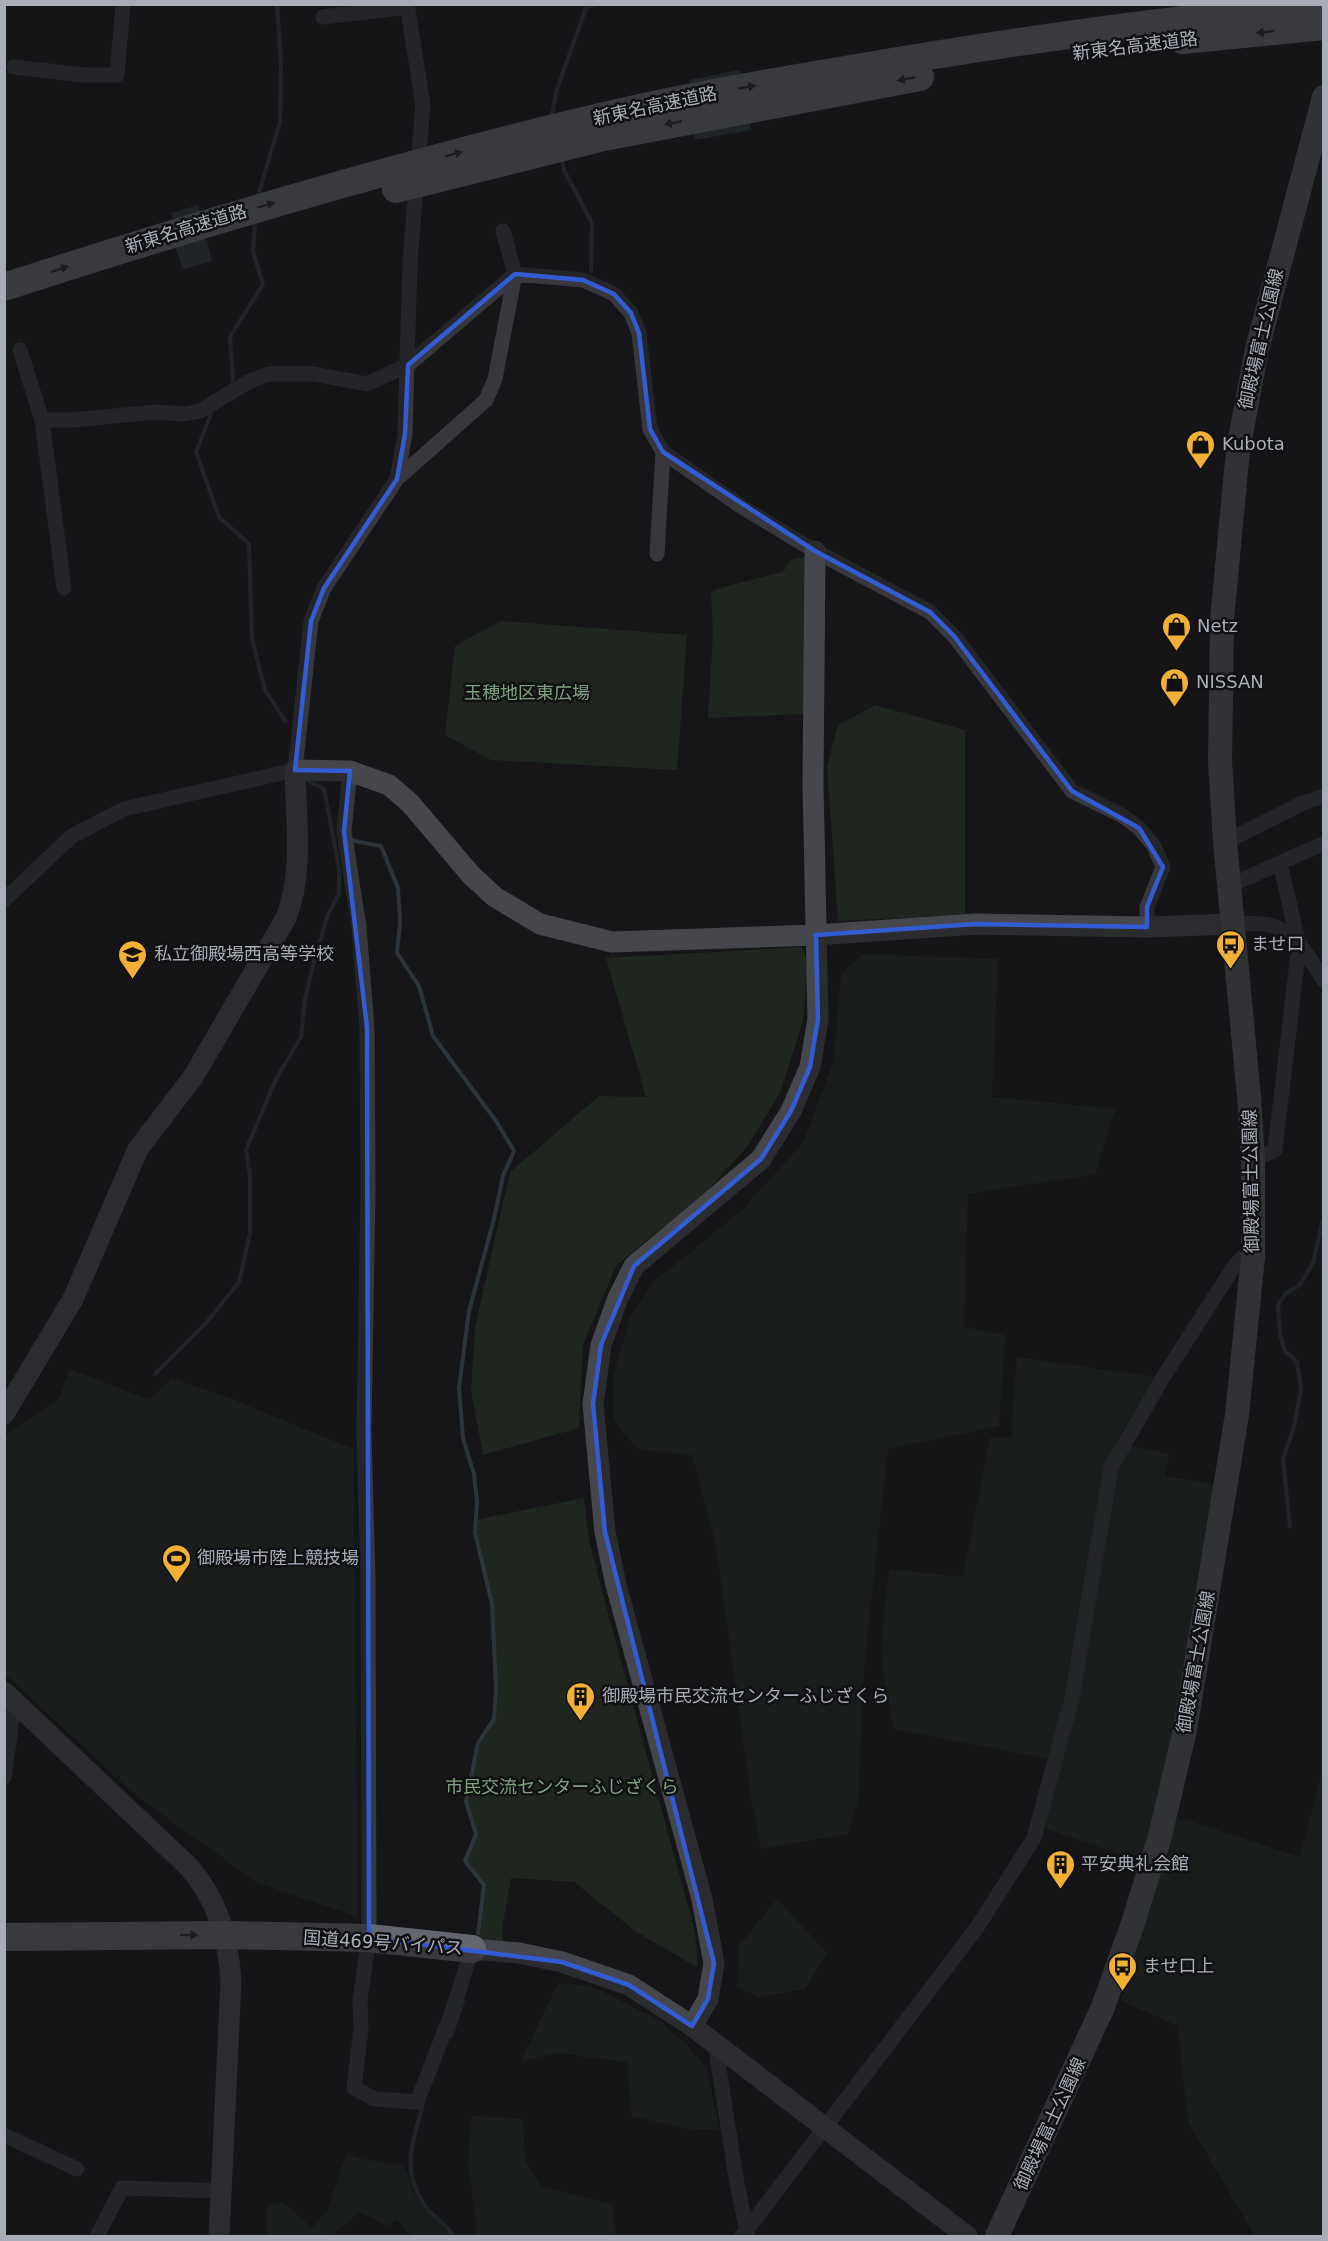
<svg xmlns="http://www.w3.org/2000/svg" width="1328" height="2241" font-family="'DejaVu Sans','Noto Sans JP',sans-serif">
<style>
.green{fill:#1e261f}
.water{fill:#2c353c}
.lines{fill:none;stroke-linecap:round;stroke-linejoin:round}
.stream{stroke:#2c353c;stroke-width:4}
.street{stroke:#37383d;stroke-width:15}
.secondary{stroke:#45474d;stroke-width:21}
.primary{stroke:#53555c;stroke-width:24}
.highway{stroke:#63666e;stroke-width:28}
.highway-bridge{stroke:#63666e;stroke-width:28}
.oneway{fill:#26262a}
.marked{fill:none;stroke:#325cd3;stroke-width:4.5;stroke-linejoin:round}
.labels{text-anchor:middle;stroke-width:5;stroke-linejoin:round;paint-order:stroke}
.street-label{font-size:18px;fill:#a8adb8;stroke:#111113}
.poi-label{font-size:18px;fill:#a8adb8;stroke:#111113;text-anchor:start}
.park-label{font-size:18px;fill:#7fa381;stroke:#111113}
</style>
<rect width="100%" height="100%" fill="#161618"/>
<!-- green -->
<path class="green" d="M808 556 806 714 708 718 713 633 711 594 716 589 783 572 791 560Z
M500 621 687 635 677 770 491 760 445 735 455 646Z
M875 705 965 730V915L838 921 827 766 838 725Z
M802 947 808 964 803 1021 780 1093 747 1147 706 1192 616 1266 583 1345 579 1428 483 1455 471 1391 475 1327 510 1172 599 1096 646 1097 606 958Z
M863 954 998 959 992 1097 1115 1109 1095 1174 968 1194 964 1327 1005 1335 999 1426 888 1449 864 1666 858 1800 847 1834 761 1849 752 1802 715 1540 692 1455 637 1449 614 1420V1373L630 1318 655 1281 741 1211 803 1143 834 1060 841 974Z
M1017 1357 1154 1377 1116 1442 1169 1454 1165 1476 1216 1484 1173 1743 1141 1861 1040 1827 1059 1761 894 1729 885 1689 881 1645 889 1569 963 1577 990 1438H1011Z
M70 1369 150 1400 172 1378 229 1398 353 1449 358 1917 259 1883 244 1873 134 1794 5 1674V1436L58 1401Z
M584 1498 589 1540 605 1602 695 1932 698 1968 635 1931 574 1882 511 1878 503 1924 502 1944 478 1943 484 1885 465 1861 476 1834 466 1802 478 1743 494 1719 496 1687 494 1623 475 1520Z
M1323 1767V2236H1255L1188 2122 1178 2026 1121 2001 1177 1817 1300 1857Z
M777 1899 827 1953 805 1989 759 1997 737 1987 739 1946Z
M558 1983 591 1986 657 2019 685 2043 707 2069 719 2129 691 2130 632 2116 627 2062 557 2053 521 2061Z
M472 2116 523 2119 525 2160 542 2187 612 2204 616 2236H475L476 2224 468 2161Z
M347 2153 357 2158 404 2166 416 2198 453 2236H412L397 2220 389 2226 359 2212 332 2236H266L267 2206 282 2201 312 2228 327 2211Z"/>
<!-- water -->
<path class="water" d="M740 70 751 130 695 140 687 94 693 92 689 80Z
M198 205 212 261 183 269 169 229 175 226 171 213Z"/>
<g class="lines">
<!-- stream -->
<path class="stream" d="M552 117 556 92 586 8 595 4
M562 159 564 170 592 223 591 271
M258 196 280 122 281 63 277 4
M233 380 230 337 263 284 253 252 255 222
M211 414 196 452 219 517 249 544 252 639 265 690 285 721
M349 840 381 846 398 888 400 922 397 953 419 986 433 1036 496 1121 514 1151 503 1176 494 1219 469 1311 459 1388 463 1438 474 1474 477 1502 475 1533 492 1604 496 1687 494 1719 478 1743 466 1802 476 1834 465 1861 484 1885 478 1933
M155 1374 206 1323 239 1282 250 1233V1175L246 1150 276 1079 301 1037 305 999 314 961 328 914 339 894V868L324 789 308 781
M1290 1527 1283 1459 1294 1427 1301 1389 1297 1362 1285 1351 1280 1335 1278 1305 1286 1293 1300 1285 1313 1263 1324 1215
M451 2036 463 2001
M423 2104C413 2142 400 2170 425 2206 433 2218 447 2223 453 2236"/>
<!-- street -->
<path class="street" d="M323 17 407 7
M14 67 84 75H117L123 4
M20 350 42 420H73L155 412 184 414 200 411 248 382 269 374H314L367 384 408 365 515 274 583 280 614 294 631 313 639 333 650 429 663 452 739 505 815 551 930 612 954 636 1072 791 1123 816 1139 828 1154 846 1163 867 1147 907V927
M42 420 64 588
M397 479 486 400 495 379 515 274 503 231
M657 554 663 452
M350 771 344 831 359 927 367 1028 368 1189 364 1431 368 1578 369 1938 360 1999 361 2028 354 2088 375 2099 417 2102 451 2015 472 1949
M1225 842 1303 803 1324 796
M1229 886 1324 843
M4 900 72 836 124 809 295 770 311 621 324 588 397 479 405 434 410 261 423 105 407 4
M1233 924C1244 924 1259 922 1270 925 1296 932 1311 960 1324 981
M1253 1160 1275 1150 1299 945 1280 863
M4 1777 13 1713 18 1705
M715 2043 737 2184 748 2236
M4 2135 77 2169
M97 2236 122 2188 221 2191
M742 2236 976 1929 1034 1838 1072 1698 1111 1467 1162 1379 1235 1265 1244 1256 1253 1257"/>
<!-- secondary -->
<path class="secondary" d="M4 1414 73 1299 138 1149 193 1077 286 918C304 872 296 820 295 770L350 771 389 785 410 803 471 875 495 897 540 924 612 942 816 935 976 924 1147 927 1233 924
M4 1692 189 1867C218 1900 228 1938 231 1981L219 2236
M472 1949 519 1953 562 1962 629 1985 692 2026 967 2236
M692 2026 708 1999 714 1963 702 1899 616 1585 605 1532 593 1404 601 1345 618 1298 634 1266 761 1159 791 1111 810 1067 818 1019 813 784 815 551"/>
<!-- primary -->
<path class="primary" d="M997 2236 1103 2007 1132 1926 1160 1836 1185 1730 1237 1415 1253 1257V1160L1249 1097 1225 842 1220 761 1222 620 1238 450 1257 349 1324 97"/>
<!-- highway -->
<path class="highway" d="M4 1937 225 1935 369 1938 472 1949"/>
<!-- highway-bridge -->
<path class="highway-bridge" d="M1182 40 1324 26
M396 189 604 137 920 77
M4 287C199 224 393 166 592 119 673 99 757 85 839 71 999 43 1161 20 1324 5"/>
</g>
<!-- one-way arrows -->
<defs><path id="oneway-solid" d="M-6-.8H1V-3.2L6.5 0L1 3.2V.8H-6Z" transform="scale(1.5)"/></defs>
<g class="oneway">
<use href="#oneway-solid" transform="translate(1265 32) rotate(174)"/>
<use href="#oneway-solid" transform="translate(906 79) rotate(170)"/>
<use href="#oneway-solid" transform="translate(747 87) rotate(-11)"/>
<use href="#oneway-solid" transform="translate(673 123) rotate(169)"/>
<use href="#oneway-solid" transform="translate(454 154) rotate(-14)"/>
<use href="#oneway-solid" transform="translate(266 205) rotate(-17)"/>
<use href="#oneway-solid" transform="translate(60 269) rotate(-18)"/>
<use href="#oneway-solid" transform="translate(189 1935)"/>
</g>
<!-- marked area -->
<path d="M0 0H1328V2241H0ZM515 274 583 280 614 294 631 313 639 333 650 429 663 452 815 551 930 612 954 636 1072 791 1139 828 1163 867 1147 907V927L976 924 816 935 818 1019 810 1067 791 1111 761 1159 634 1266 601 1345 593 1404 605 1532 714 1963 708 1999 692 2026 629 1985 562 1962 369 1938 367 1028 344 831 350 771 295 770 311 621 324 588 397 479 405 434 408 365Z" fill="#161618" fill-opacity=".55" fill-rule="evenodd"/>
<path class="marked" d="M515 274 583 280 614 294 631 313 639 333 650 429 663 452 815 551 930 612 954 636 1072 791 1139 828 1163 867 1147 907V927L976 924 816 935 818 1019 810 1067 791 1111 761 1159 634 1266 601 1345 593 1404 605 1532 714 1963 708 1999 692 2026 629 1985 562 1962 369 1938 367 1028 344 831 350 771 295 770 311 621 324 588 397 479 405 434 408 365Z"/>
<!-- icons -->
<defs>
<symbol id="shop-pin" viewBox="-11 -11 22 30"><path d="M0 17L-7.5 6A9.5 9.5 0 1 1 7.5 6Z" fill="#f2b134" stroke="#111113"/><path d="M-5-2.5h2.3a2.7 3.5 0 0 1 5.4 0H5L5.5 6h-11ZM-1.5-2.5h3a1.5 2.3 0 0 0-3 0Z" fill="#111"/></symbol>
<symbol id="bus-pin" viewBox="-11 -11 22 30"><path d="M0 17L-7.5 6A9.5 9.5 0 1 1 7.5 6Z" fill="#f2b134" stroke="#111113"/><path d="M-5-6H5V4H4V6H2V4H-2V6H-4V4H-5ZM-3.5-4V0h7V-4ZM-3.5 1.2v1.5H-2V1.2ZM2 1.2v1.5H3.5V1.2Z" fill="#111"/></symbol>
<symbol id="school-pin" viewBox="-11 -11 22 30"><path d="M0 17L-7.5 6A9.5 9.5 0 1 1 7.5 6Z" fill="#f2b134" stroke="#111113"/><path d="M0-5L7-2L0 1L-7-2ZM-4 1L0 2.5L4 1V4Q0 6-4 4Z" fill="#111"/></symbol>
<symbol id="stadium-pin" viewBox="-11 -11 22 30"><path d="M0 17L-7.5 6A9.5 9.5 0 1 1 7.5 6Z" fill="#f2b134" stroke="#111113"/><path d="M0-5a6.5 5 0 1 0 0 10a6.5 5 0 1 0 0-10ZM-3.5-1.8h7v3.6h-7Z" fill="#111"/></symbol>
<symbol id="building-pin" viewBox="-11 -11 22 30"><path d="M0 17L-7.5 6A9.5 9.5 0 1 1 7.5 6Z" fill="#f2b134" stroke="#111113"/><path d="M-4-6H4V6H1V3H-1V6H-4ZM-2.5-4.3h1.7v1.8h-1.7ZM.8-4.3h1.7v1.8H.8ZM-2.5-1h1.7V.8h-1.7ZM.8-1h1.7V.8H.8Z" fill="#111"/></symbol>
</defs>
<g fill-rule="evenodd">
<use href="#shop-pin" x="1184" y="428" width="33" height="45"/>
<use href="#shop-pin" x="1160" y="610" width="33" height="45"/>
<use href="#shop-pin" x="1158" y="666" width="33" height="45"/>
<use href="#bus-pin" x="1214" y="928" width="33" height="45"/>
<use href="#school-pin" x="116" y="938" width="33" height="45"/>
<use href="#stadium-pin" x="160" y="1542" width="33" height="45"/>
<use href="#building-pin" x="564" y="1680" width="33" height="45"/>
<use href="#building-pin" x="1044" y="1848" width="33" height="45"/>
<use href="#bus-pin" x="1106" y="1950" width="33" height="45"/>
</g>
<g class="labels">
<!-- street labels -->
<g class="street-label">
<text transform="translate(1135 46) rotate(-7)" y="6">新東名高速道路</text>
<text transform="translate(655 106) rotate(-12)" y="6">新東名高速道路</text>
<text transform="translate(186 229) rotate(-17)" y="6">新東名高速道路</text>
<text transform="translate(1261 339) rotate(-77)" y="6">御殿場富士公園線</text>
<text transform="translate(1251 1181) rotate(-91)" y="6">御殿場富士公園線</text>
<text transform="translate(1196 1662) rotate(-80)" y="6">御殿場富士公園線</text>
<text transform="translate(383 1943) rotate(4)" y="6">国道469号バイパス</text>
<text transform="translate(1050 2124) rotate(-65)" y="6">御殿場富士公園線</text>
</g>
<!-- poi labels -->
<g class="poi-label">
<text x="1222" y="450">Kubota</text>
<text x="1197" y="632">Netz</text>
<text x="1196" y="688">NISSAN</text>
<text x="1251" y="950">ませ口</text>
<text x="154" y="960">私立御殿場西高等学校</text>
<text x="197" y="1564">御殿場市陸上競技場</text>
<text x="602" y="1702">御殿場市民交流センターふじざくら</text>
<text x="1081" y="1870">平安典礼会館</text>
<text x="1143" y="1972">ませ口上</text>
</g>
<!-- park labels -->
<g class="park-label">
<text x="527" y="699">玉穂地区東広場</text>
<text x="562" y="1793">市民交流センターふじざくら</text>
</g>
</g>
<!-- border -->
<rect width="1328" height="2241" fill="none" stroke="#a8adb8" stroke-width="12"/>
</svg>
